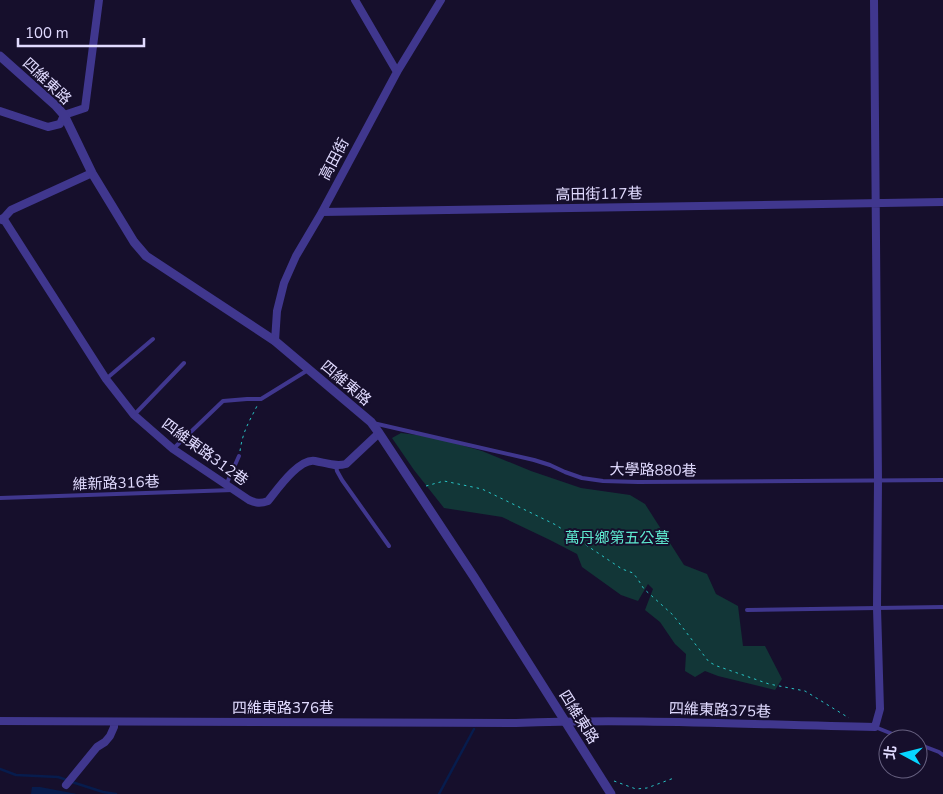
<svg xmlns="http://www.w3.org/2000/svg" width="943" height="794" font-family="'Nunito Sans','Noto Sans TC',sans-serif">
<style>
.green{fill:#123637}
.water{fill:#071c4d}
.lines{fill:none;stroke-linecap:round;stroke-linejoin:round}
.stream{stroke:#071c4d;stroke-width:2.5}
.path{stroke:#28c5c6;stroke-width:1;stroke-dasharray:2.5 4;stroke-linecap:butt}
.service{stroke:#40378e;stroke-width:4}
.minor{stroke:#40378e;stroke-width:8}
.tertiary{stroke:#40378e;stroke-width:9}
.labels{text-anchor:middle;stroke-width:4;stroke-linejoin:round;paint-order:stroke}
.street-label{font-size:15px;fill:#e1dbff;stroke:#160f2c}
.park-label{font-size:15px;fill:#5de8ce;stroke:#160f2c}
</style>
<rect width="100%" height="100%" fill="#160f2c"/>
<!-- green -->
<path class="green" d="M401 433 433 437 482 451 531 471 581 488 630 495 645 504 684 565 707 574 716 594 738 606 743 646H765L782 679 775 690 718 676 705 671 695 677 685 671 686 654 675 644 660 622 645 610 653 589 648 584 638 601 621 595 582 567 577 554 550 540 502 517 444 508 414 470 392 438Z"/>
<!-- water -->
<path class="water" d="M32 787H40L77 794H31Z"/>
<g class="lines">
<!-- stream -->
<path class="stream" d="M0 769 16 775 58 777 67 780
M72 782 103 792 116 794
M439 794 474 729"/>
<!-- path -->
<path class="path" d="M240 451C243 431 248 424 257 406
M426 486 444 481 482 489 556 525 622 569 633 573 637 578 644 589 673 615 709 662 717 666 769 684 805 691 849 718
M614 781 636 789 647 788 674 778"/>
<!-- service -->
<path class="service" d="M106 379 153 339
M134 415 184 363
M373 423 534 460 550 465 565 472 582 478 603 481 638 482 943 480
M173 449 223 401 247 399H261L308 370
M336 466 337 471 342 480 389 546
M226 485 239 456
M0 498 233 490
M747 610 943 607
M875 727 905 739
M918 744 939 752 943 755"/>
<!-- minor -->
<path class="minor" d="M355 0 397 72
M0 111 48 127 60 124 64 115 85 108 99 0
M322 212 943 202
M3 218 106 379 134 415 173 449 249 500C256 503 260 504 268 501 277 490 299 458 315 461 326 463 335 467 346 464L379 433
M2 220 11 210 92 173
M275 341 277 311 284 283 296 256 322 212 397 72 441 0
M0 721 516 723C636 718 755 725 875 727L880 709 877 608 878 481 874 0
M66 785 97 747 105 742 110 736 114 727V722"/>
<!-- tertiary -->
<path class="tertiary" d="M0 56 56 106 64 115 92 173 134 242 146 256 275 341 371 422 379 433 474 577 611 794"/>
</g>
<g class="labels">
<!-- street labels -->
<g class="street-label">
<text transform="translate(47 81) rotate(43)" y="5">四維東路</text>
<text transform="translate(334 159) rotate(-62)" y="5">高田街</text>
<text transform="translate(599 194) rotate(-1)" y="5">高田街117巷</text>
<text transform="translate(346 383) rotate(40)" y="5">四維東路</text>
<text transform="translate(205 452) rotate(36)" y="5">四維東路312巷</text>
<text transform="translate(653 470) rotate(1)" y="5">大學路880巷</text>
<text transform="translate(116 483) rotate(-2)" y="5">維新路316巷</text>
<text x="283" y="713">四維東路376巷</text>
<text transform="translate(720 710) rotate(2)" y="5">四維東路375巷</text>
<text transform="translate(579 717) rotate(58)" y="5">四維東路</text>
</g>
<!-- park labels -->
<g class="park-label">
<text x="617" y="543">萬丹鄉第五公墓</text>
</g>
</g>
<!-- north arrow -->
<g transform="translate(903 754) rotate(277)"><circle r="24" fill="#160f2c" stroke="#676180"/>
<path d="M0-4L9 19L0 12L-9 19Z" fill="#07d6ff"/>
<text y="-8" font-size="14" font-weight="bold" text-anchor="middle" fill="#e1dbff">北</text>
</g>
<!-- scale -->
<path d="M18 38v8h126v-8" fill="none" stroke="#e1dbff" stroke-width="2.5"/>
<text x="25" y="38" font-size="15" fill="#e1dbff" stroke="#160f2c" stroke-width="4" paint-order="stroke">100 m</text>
</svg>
